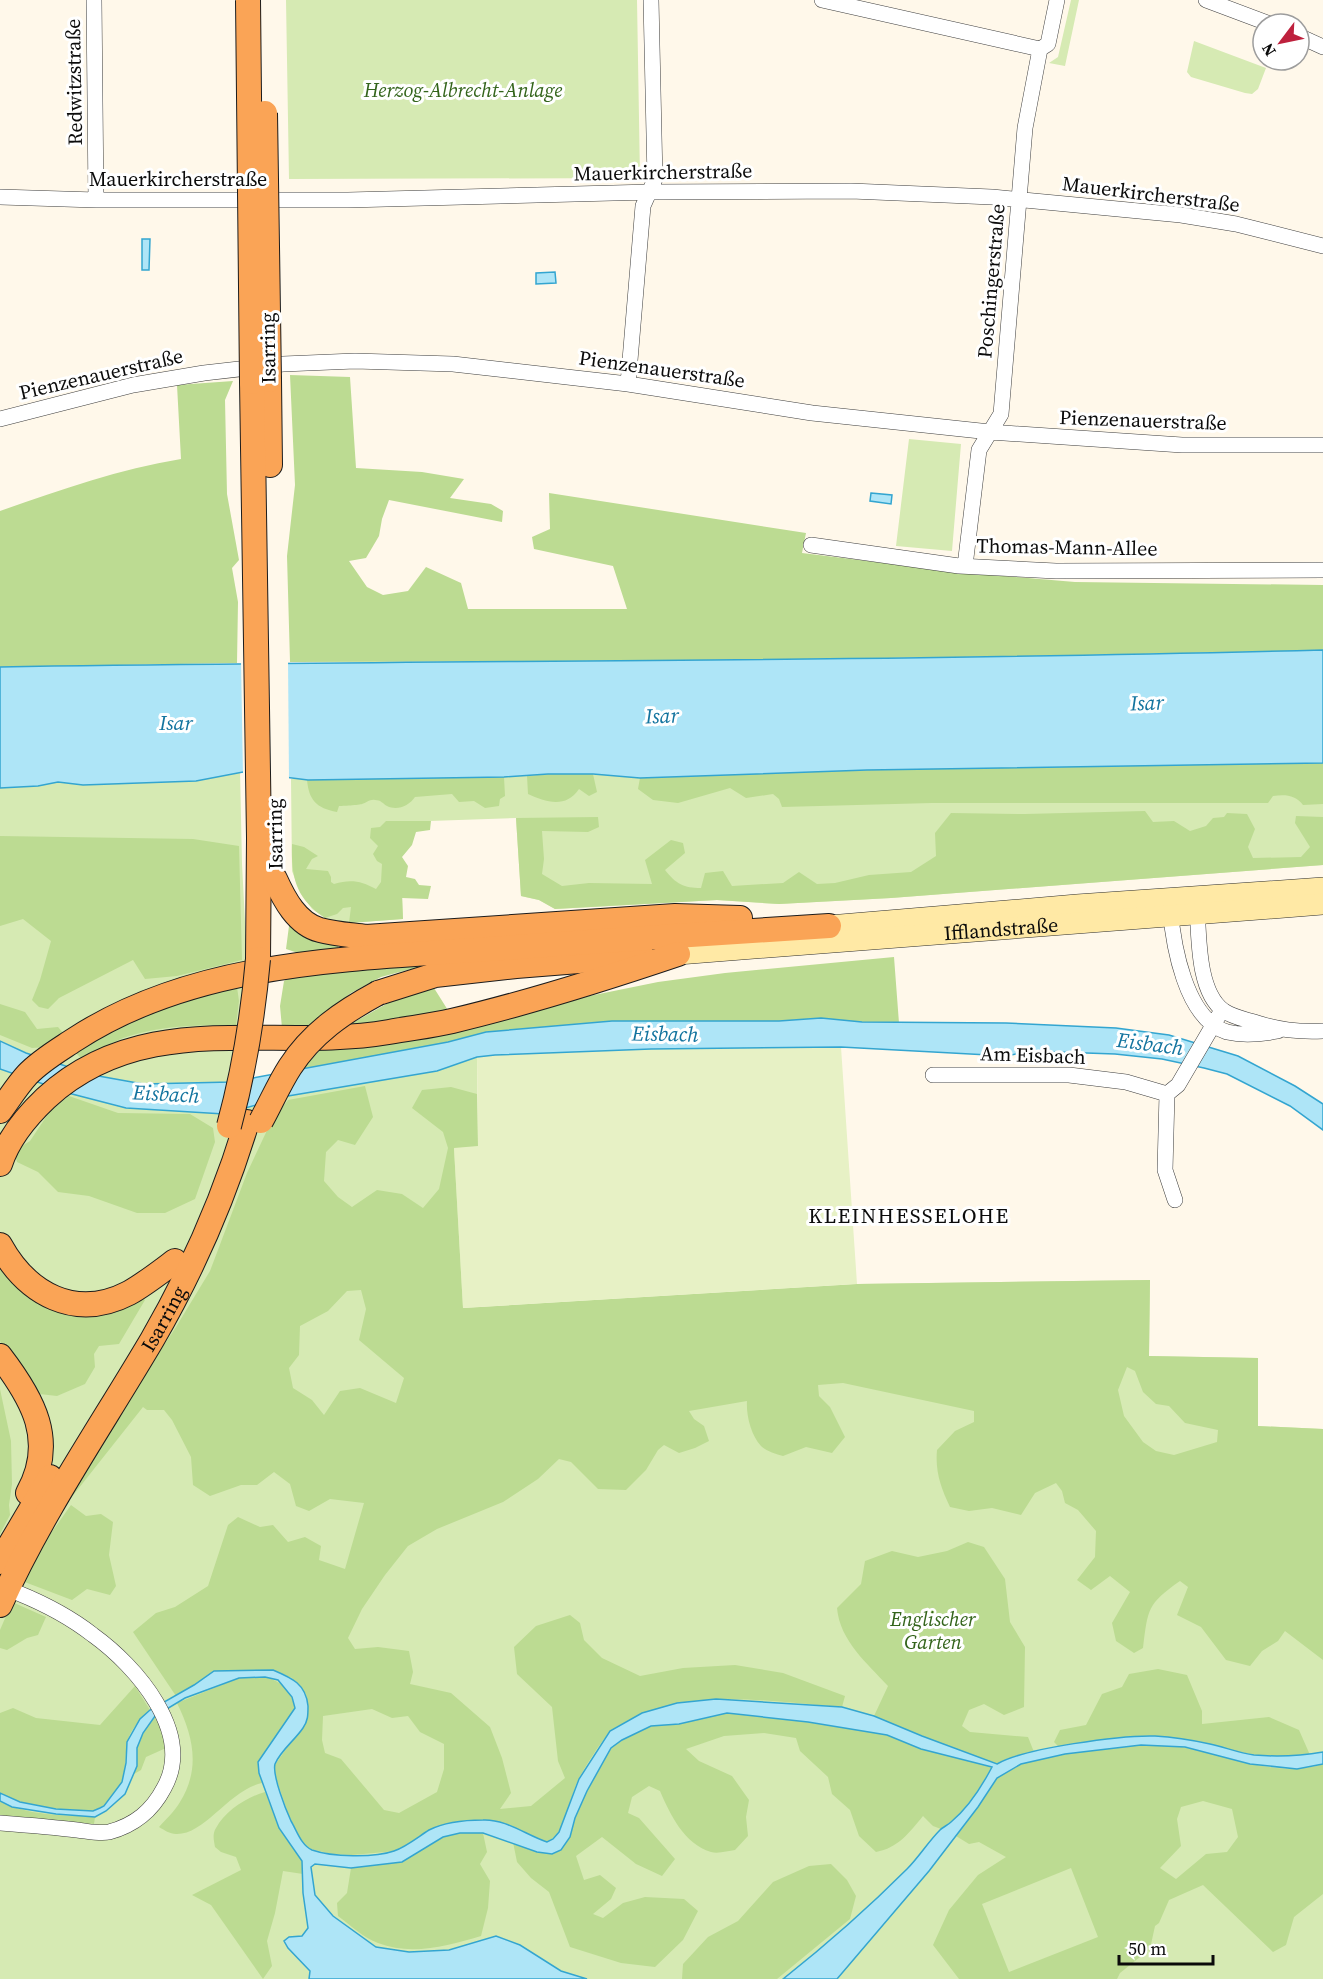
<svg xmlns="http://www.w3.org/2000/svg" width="1323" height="1979" font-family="'Source Serif 4',serif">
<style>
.green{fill:#d6eab3}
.forest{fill:#bcdb92;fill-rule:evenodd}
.pitch{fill:#e7f1c5}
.water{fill:#aee5f7;stroke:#33a5d0;stroke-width:1.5}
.pier{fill:#fff8ea}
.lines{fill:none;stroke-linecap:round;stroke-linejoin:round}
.minor-casing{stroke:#3e3e3e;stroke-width:16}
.secondary-casing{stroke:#2d2d2d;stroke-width:22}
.trunk-casing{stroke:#1c1c1c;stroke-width:26}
.minor{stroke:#fff;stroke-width:15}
.secondary{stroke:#ffe9a5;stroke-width:21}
.trunk{stroke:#faa456;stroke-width:24}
.trunk-bridge-casing{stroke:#1c1c1c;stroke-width:26;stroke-linecap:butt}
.trunk-bridge{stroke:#faa456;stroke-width:24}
.labels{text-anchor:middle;stroke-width:6;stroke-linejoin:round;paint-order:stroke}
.street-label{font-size:20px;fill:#0b0b0b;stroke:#fff}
.park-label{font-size:20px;font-style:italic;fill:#33641b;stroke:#fff}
.water-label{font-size:21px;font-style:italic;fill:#13749f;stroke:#fff}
.neighbourhood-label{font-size:21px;letter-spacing:1.5px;fill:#0b0b0b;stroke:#fff}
</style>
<rect width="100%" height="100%" fill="#fff8ea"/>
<!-- green -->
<path class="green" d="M286 0H637L640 178 289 179Z
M1071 0H1079L1065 66 1049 63 1058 57Z
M1194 41 1266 68 1258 89 1252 94 1245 93 1191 77 1187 72Z
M909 439 961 444 952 551 896 546Z
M1323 763V865L891 898 779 904 717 900 555 909 539 900 521 896 516 818 400 822 403 919 349 923 325 918 312 909 300 892 292 871 291 779Z
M240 770 242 864 247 960 237 1044 225 1113 288 1096 437 1071 477 1057 478 1147 463 1308 857 1284 1150 1280 1149 1356 1258 1358V1426L1323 1429V1979H0V775Z"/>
<!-- forest -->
<path class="forest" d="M290 375 350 377 356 468 422 472 464 479 450 498 491 504 503 511 502 522 389 500 382 519 379 536 366 558 349 561 367 587 383 595 408 591 426 567 461 583 468 609H627L613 566 534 549 532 537 550 529 549 493 806 533 802 553 957 572 1075 582 1323 585V650C979 659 634 661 290 662L287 556 295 485Z
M233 381 225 400 227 494 239 560 232 568 238 602 237 663 0 667V511C60 490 119 469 181 459L177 385Z
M1323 763V804L1303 805C1296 795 1285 794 1273 796L1268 803H932L782 807 779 799 773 794 746 798 730 788 678 803 653 800 638 789 640 778C867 768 1095 765 1323 763Z
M548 774H593L597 792 589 796 579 789C566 809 545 802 528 794L527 776Z
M406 777H504L505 796 500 799 499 806 485 808 474 801 459 802 452 794 415 797C409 806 397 811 387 806 382 803 381 800 375 800 370 799 366 803 362 804 360 805 341 806 339 806L337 812C316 808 309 800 307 780Z
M1145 811 1153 822 1174 821 1190 831 1206 826 1213 818 1224 817 1227 813 1247 814 1255 829 1248 847 1253 858 1301 857 1310 847 1295 823 1296 816 1323 817V865L891 898 779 904 717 900 555 909 539 900 521 896 516 818 598 817 599 827 588 832 542 831 544 859 542 874 562 886 589 883 652 884 645 860 671 840 683 843 685 853 665 870C676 884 684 888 701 888L705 873 723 871 732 886 783 883 799 872 817 884 835 883 869 875 911 872 936 856 935 833 951 813 1025 814Z
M386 821H431L430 830 416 832 412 845 402 857 408 866 406 877 415 879 419 885 431 886 428 899 402 898 403 919 349 923 351 907 343 908 337 914 325 918C296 898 291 878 292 844L304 847 318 856 312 859 306 869 328 871 331 877V882L334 884C351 879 361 881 376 889L381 882 382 864 377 861 373 854 378 846 370 838 371 828 380 827Z
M0 836 193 839 239 846 242 960 177 976 145 979 133 960 59 998 48 1009 39 1007 32 1000 40 980 51 941 23 919 0 926Z
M289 926 304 929 338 942V948L301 954 286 949Z
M894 957 899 1023 862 1022 821 1018 779 1021H612L486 1032 448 1042 303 1069 327 1042 349 1025 411 990 434 988 456 1023 658 982 725 973Z
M428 960 432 966 411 969 381 977 351 993 307 1027 282 1028 280 1006 284 981 291 977Z
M237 987 239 1001 236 1026C199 1024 159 1026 123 1038 109 1044 95 1053 81 1058L74 1051 85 1040 182 999Z
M0 1004 25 1012 37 1029 58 1027 63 1033 47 1047 32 1048 0 1035Z
M365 1086 373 1117 355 1145 338 1140 326 1152 324 1181 338 1197 352 1207 377 1190 402 1194 423 1208 439 1189 448 1148 443 1132 412 1108 422 1090 451 1087 477 1094 478 1147 454 1149 463 1308 857 1284 1150 1280 1149 1356 1258 1358V1426L1323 1429V1660L1285 1631 1278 1641 1262 1651 1250 1666 1226 1660 1201 1627 1177 1615 1188 1587 1180 1581C1147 1604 1148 1609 1143 1648L1134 1653 1116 1641 1112 1623 1130 1592 1110 1576 1091 1590 1077 1580 1095 1557 1096 1531 1078 1510 1065 1503 1062 1491 1056 1483 1035 1493 1021 1515 992 1508 969 1511 950 1507C941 1488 935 1472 937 1450L955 1431 974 1422V1411L843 1383 818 1385 819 1396 830 1407 845 1437 832 1453 806 1447 783 1456C776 1454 766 1451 761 1446 751 1435 746 1415 747 1401L689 1411 694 1419 704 1426 709 1441 695 1448 679 1453 664 1445 658 1450 646 1470 626 1490 598 1489 571 1462 559 1459 538 1479 503 1502 437 1529 408 1546 385 1575 362 1609 348 1638 355 1649 378 1647 409 1651 413 1672 410 1684 451 1693 490 1727 502 1758 511 1793 500 1809 531 1806 565 1778 558 1761 552 1707 517 1674 514 1647 536 1626 570 1615 580 1623 584 1640 602 1658 640 1676 683 1668 735 1665 783 1673 845 1696 842 1707C771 1702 690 1686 625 1723 620 1725 613 1728 610 1732 601 1741 586 1766 579 1778 569 1797 567 1832 547 1842L508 1825 455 1822 432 1829 396 1851 352 1855 331 1854 311 1849 302 1842 289 1816 275 1775V1765L308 1717 306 1694 292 1678 273 1670 194 1685 176 1696 133 1632 156 1613 175 1607 208 1586 228 1525 238 1517 260 1527 273 1525 288 1542 305 1537 321 1546 319 1560 345 1569 364 1503 330 1499 309 1511 296 1506 290 1484 274 1472 257 1485H241L210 1496 193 1485 191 1457 172 1420 164 1410H147L143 1407 71 1498 65 1494 176 1327 210 1271 247 1173 270 1124 288 1100ZM361 1290 366 1309 359 1340 404 1378 396 1403 360 1388 340 1391 324 1415 312 1400 293 1388 289 1368 299 1355 300 1326 328 1311 347 1291ZM1127 1367 1135 1371 1143 1392 1156 1404 1169 1406 1185 1423 1218 1430 1217 1442 1174 1455 1156 1451 1143 1442 1124 1416 1118 1390ZM372 1709 392 1718 408 1716 420 1732 444 1744V1769L437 1792 399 1813 384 1810 341 1759 325 1753 322 1740 323 1716Z
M69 1096 118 1113 190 1114 213 1128 215 1142 195 1199 165 1213H137L89 1196 58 1192 38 1172 17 1162 14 1151 30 1141 50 1111Z
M0 1262 46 1301 140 1295 145 1300 119 1344 99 1346 94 1354 95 1367 85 1384 57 1396 31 1393 7 1356 0 1341Z
M0 1389 11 1441 12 1484 9 1505 10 1515 0 1534Z
M71 1505 86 1516 101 1514 113 1522 109 1555 116 1586 110 1595 87 1589 72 1600 22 1581 29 1564Z
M968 1542 984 1547 1005 1579 1010 1622 1025 1647 1024 1707 1004 1715 984 1704 969 1710 962 1726 970 1732 1028 1737 1034 1752 1006 1759 997 1764 922 1736 874 1716 888 1686C867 1663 840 1641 837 1608L861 1584 865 1561 892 1551 918 1557 947 1551Z
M12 1602 46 1617 38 1635 27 1638 7 1650 0 1648V1630Z
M1158 1669 1187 1675 1202 1711V1724L1269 1717 1299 1730 1310 1755C1290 1757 1270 1758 1250 1754 1219 1748 1188 1738 1155 1736 1124 1734 1091 1743 1059 1747L1054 1742 1060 1730 1086 1725 1102 1694 1122 1687 1129 1674Z
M265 1677C282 1681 291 1691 295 1708L258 1762 262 1783C229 1790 205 1835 176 1834 170 1834 164 1830 159 1827 166 1819 175 1811 180 1802 201 1768 193 1736 177 1703L239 1678Z
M135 1686 150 1710C141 1719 129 1730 127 1744 125 1756 126 1768 122 1780 119 1790 109 1805 99 1809 85 1815 37 1806 21 1802 14 1800 7 1796 0 1793V1713L13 1708 36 1718 100 1725Z
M727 1713 808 1722 887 1735 921 1749 992 1767C978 1790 964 1814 941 1829L933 1826 923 1816C909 1833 898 1848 876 1852L859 1836 850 1810 832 1794 828 1777 800 1751 796 1738 764 1733 724 1736 686 1749 699 1761 732 1776 749 1800 746 1817 748 1836 735 1850C728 1851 718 1854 711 1852 684 1844 670 1814 660 1791L649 1786 632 1797 628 1813 639 1818 675 1859 662 1876 636 1864 602 1837 576 1856 584 1880 600 1875 616 1888 611 1899 593 1914 603 1918 623 1903 645 1897 684 1899 698 1911 683 1940 655 1967 621 1963 570 1947 549 1892 531 1878 517 1862 513 1842 537 1852 552 1854 570 1837 575 1818 587 1791 611 1748 622 1740 651 1726 679 1724Z
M154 1716 163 1731 166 1748 146 1757 141 1770 134 1774C138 1765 136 1757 137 1748 139 1736 148 1726 154 1716Z
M1141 1745C1156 1746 1173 1745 1187 1748 1231 1757 1279 1778 1323 1764V1894L1294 1917 1286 1945 1273 1952 1203 1885 1169 1900 1159 1923 1155 1926 1150 1949 1120 1973 1117 1979H959L933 1945 949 1910 978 1875 1006 1857 979 1842 969 1844 956 1836 978 1807 997 1778 1021 1764 1065 1754ZM1203 1801 1232 1809 1238 1837 1227 1852 1206 1854 1176 1879 1160 1868 1181 1846 1177 1819 1181 1807ZM1071 1868 1098 1937 1009 1972 982 1904Z
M265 1792 279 1828 302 1861 303 1874 283 1871 275 1913 267 1941 272 1966 263 1979 211 1905 192 1895 241 1870 236 1857 221 1852 215 1847C214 1841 212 1834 216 1828 225 1811 247 1797 265 1792Z
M0 1801C28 1816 64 1815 95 1817L94 1824 0 1816Z
M460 1833H483L487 1852 480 1864 490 1881 488 1908 481 1936C448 1946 411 1956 378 1943 364 1938 350 1925 338 1916L337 1903 347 1893 351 1868 402 1862 443 1837Z
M831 1864 847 1880 856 1896 850 1919 777 1979H682L683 1964 708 1937 738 1921 773 1882 809 1866Z"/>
<!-- pitch -->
<path class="pitch" d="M841 1047 857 1284 463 1308 454 1148 478 1146 477 1057 495 1055 651 1049Z"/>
<!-- water -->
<path class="water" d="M142 239H150L149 270H142Z
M555 272 556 283 536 284V273Z
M871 493 892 495 891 504 870 501Z
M1323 650V763L867 770 640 778 593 774H548L504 777 308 780 243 772 196 781 83 785 58 782 38 786 0 788V667C441 660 882 662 1323 650Z
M821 1018 862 1022 1006 1023 1116 1028 1169 1035 1238 1056 1295 1086 1323 1104V1130L1290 1106 1227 1074 1204 1068 1162 1059 1115 1054 1029 1051 1007 1056 841 1047 651 1049 495 1055 477 1057 437 1071 288 1096 224 1114 126 1108 72 1094 0 1069V1041L26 1053 93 1075 143 1084 231 1082 448 1042 486 1032 612 1021H779Z
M273 1670C292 1678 306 1684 308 1706 308 1715 308 1721 303 1728 295 1740 281 1750 275 1764 272 1775 286 1810 291 1821 297 1831 301 1845 312 1850 332 1857 374 1858 394 1851 406 1847 418 1837 429 1830 445 1822 466 1820 483 1820 506 1819 526 1835 547 1842L553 1839 559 1832 579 1779 610 1731 642 1713 677 1703 716 1699 842 1707 874 1716 922 1736 997 1764C1024 1748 1122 1735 1155 1736 1173 1737 1192 1740 1210 1744 1224 1747 1239 1753 1254 1755 1278 1757 1300 1756 1323 1752V1764L1297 1769 1250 1764 1185 1747 1141 1745 1065 1754 1021 1764 997 1778 978 1807 929 1871 837 1979H783C826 1945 868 1908 907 1869 919 1857 928 1842 940 1830 943 1827 948 1825 951 1822 968 1808 982 1786 992 1767L921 1749 887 1735 808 1722 727 1713 679 1724 651 1726 622 1740 611 1748 587 1791 575 1818 570 1837 561 1850 552 1854 537 1852 483 1833H460L443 1837 402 1862 351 1868 315 1864 311 1867 315 1895 333 1916 376 1947 409 1952 449 1950 496 1936 520 1945 561 1971 587 1979H309L310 1971 288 1948 284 1941 289 1937 302 1936 308 1928 303 1893 302 1861 279 1828 259 1773 258 1762 295 1708 292 1697 278 1680 265 1677 239 1678 185 1698 155 1716 143 1733 137 1748V1766L125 1794 106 1811 95 1817 56 1814 12 1807 0 1801V1793L20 1802 56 1809 93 1811 100 1808 104 1806 122 1782 126 1763 127 1742 140 1719 150 1710 194 1685 214 1671Z"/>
<!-- pier -->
<path class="pier" d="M288 659 289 781 243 775 241 660Z"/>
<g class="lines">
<defs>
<path id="minor" d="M94 0 96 200
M822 0 1040 49
M1206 0 1270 24
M1299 36 1323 47
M0 197 96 200H348L651 192 851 191 992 197 1181 215 1236 224 1323 246
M628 384 643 206 655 179 651 0
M0 419 133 385 204 373 283 364 355 361 453 364 628 384 812 413 990 432 1182 445H1323
M811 545 959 566 1056 571 1323 570
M965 566 979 450 1001 414 1025 128 1040 49 1048 44 1057 0
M1197 905C1199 935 1197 992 1224 1011 1233 1017 1244 1019 1254 1022 1279 1030 1297 1032 1323 1031
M1170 907C1173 944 1185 1019 1227 1032 1244 1036 1262 1034 1278 1031
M933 1075H1069L1126 1082 1167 1094
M1175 1200 1165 1170 1167 1094 1178 1085 1222 1010
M0 1823C26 1825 52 1827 77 1830 87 1831 100 1834 109 1832 135 1825 152 1811 164 1788 195 1733 136 1666 93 1635 70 1617 45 1604 18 1593"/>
<g id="secondary">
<path d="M829 926 1077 905 1323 888"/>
<path id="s1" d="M678 954 1323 904"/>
</g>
<g id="trunk">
<path d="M269 380 270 465"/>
<path d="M252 382 259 838 258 959"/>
<path d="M275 879C284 899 297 924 320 930 334 934 351 935 366 937L675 916 740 918"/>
<path d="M378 993 435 975 516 966 642 956"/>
<path d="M0 1111C9 1099 17 1086 27 1075 40 1061 59 1050 74 1040 199 958 359 959 503 948 612 940 720 933 829 926"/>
<path d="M0 1164C8 1139 27 1116 46 1098 145 1007 272 1052 389 1032 410 1028 431 1026 452 1021 528 1003 604 979 678 954"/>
<path d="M0 1245C27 1294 75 1321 129 1293 145 1284 160 1272 175 1261"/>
<path d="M0 1356C33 1399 57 1441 28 1493"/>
<path d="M0 1562 50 1477"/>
<path id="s2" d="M0 1605C42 1512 100 1428 152 1340 192 1271 224 1198 247 1122"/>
</g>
</defs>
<!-- minor casing -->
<use href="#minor" class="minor-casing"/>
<!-- secondary casing -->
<use href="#secondary" class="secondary-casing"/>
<!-- trunk casing -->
<use href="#trunk" class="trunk-casing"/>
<!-- minor -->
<use href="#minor" class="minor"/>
<!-- secondary -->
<use href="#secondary" class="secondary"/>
<!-- trunk -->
<use href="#trunk" class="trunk"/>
<defs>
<path id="trunk-bridge" d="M248 0 252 382
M265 113 269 380
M261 1121C271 1103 279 1084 290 1067 312 1033 343 1012 378 993
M229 1126C244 1071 253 1016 258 959"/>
</defs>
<!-- trunk-bridge casing -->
<use href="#trunk-bridge" class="trunk-bridge-casing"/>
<!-- trunk-bridge -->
<use href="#trunk-bridge" class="trunk-bridge"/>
</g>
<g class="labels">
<!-- street labels -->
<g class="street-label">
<text transform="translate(74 82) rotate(-91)" y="7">Redwitzstraße</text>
<text transform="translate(663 172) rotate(-1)" y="7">Mauerkircherstraße</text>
<text x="178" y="186">Mauerkircherstraße</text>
<text transform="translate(1151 194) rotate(7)" y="7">Mauerkircherstraße</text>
<text transform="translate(991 281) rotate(-85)" y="7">Poschingerstraße</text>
<text transform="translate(268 348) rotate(-91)" y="7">Isarring</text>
<text transform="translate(662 369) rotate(8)" y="7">Pienzenauerstraße</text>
<text transform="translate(101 374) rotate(-13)" y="7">Pienzenauerstraße</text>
<text transform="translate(1143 420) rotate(2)" y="7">Pienzenauerstraße</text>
<text transform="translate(1067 547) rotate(1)" y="7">Thomas-Mann-Allee</text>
<text transform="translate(275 834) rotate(-91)" y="7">Isarring</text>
<text dy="7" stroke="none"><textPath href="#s1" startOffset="324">Ifflandstraße</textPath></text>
<text transform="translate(1033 1055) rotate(2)" y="7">Am Eisbach</text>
<text dy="7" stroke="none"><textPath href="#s2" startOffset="330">Isarring</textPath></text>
</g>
<!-- park labels -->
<g class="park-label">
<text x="463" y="97">Herzog-Albrecht-Anlage</text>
<text x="933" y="1626">Englischer<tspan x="933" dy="23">Garten</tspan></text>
</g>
<!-- water labels -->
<g class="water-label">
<text transform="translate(1147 703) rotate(-2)" y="7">Isar</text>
<text transform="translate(662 716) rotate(-2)" y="7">Isar</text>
<text x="176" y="730">Isar</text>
<text transform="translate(665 1034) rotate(1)" y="7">Eisbach</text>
<text transform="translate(1150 1044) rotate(7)" y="7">Eisbach</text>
<text transform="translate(166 1094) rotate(3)" y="7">Eisbach</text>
</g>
<!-- neighbourhood labels -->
<g class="neighbourhood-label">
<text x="909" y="1223">KLEINHESSELOHE</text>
</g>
</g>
<!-- north arrow -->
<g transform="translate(1281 42) rotate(238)"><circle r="28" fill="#ffffff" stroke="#9d9d9d" stroke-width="1.5"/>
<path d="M0-4.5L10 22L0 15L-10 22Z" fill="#be213d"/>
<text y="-9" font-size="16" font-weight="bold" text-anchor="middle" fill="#0b0b0b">N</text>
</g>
<!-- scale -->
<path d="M1119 1955v9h94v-9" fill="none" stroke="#0b0b0b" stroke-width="3"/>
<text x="1128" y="1955" font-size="18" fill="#0b0b0b" stroke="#ffffff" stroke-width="4.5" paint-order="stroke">50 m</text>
</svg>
